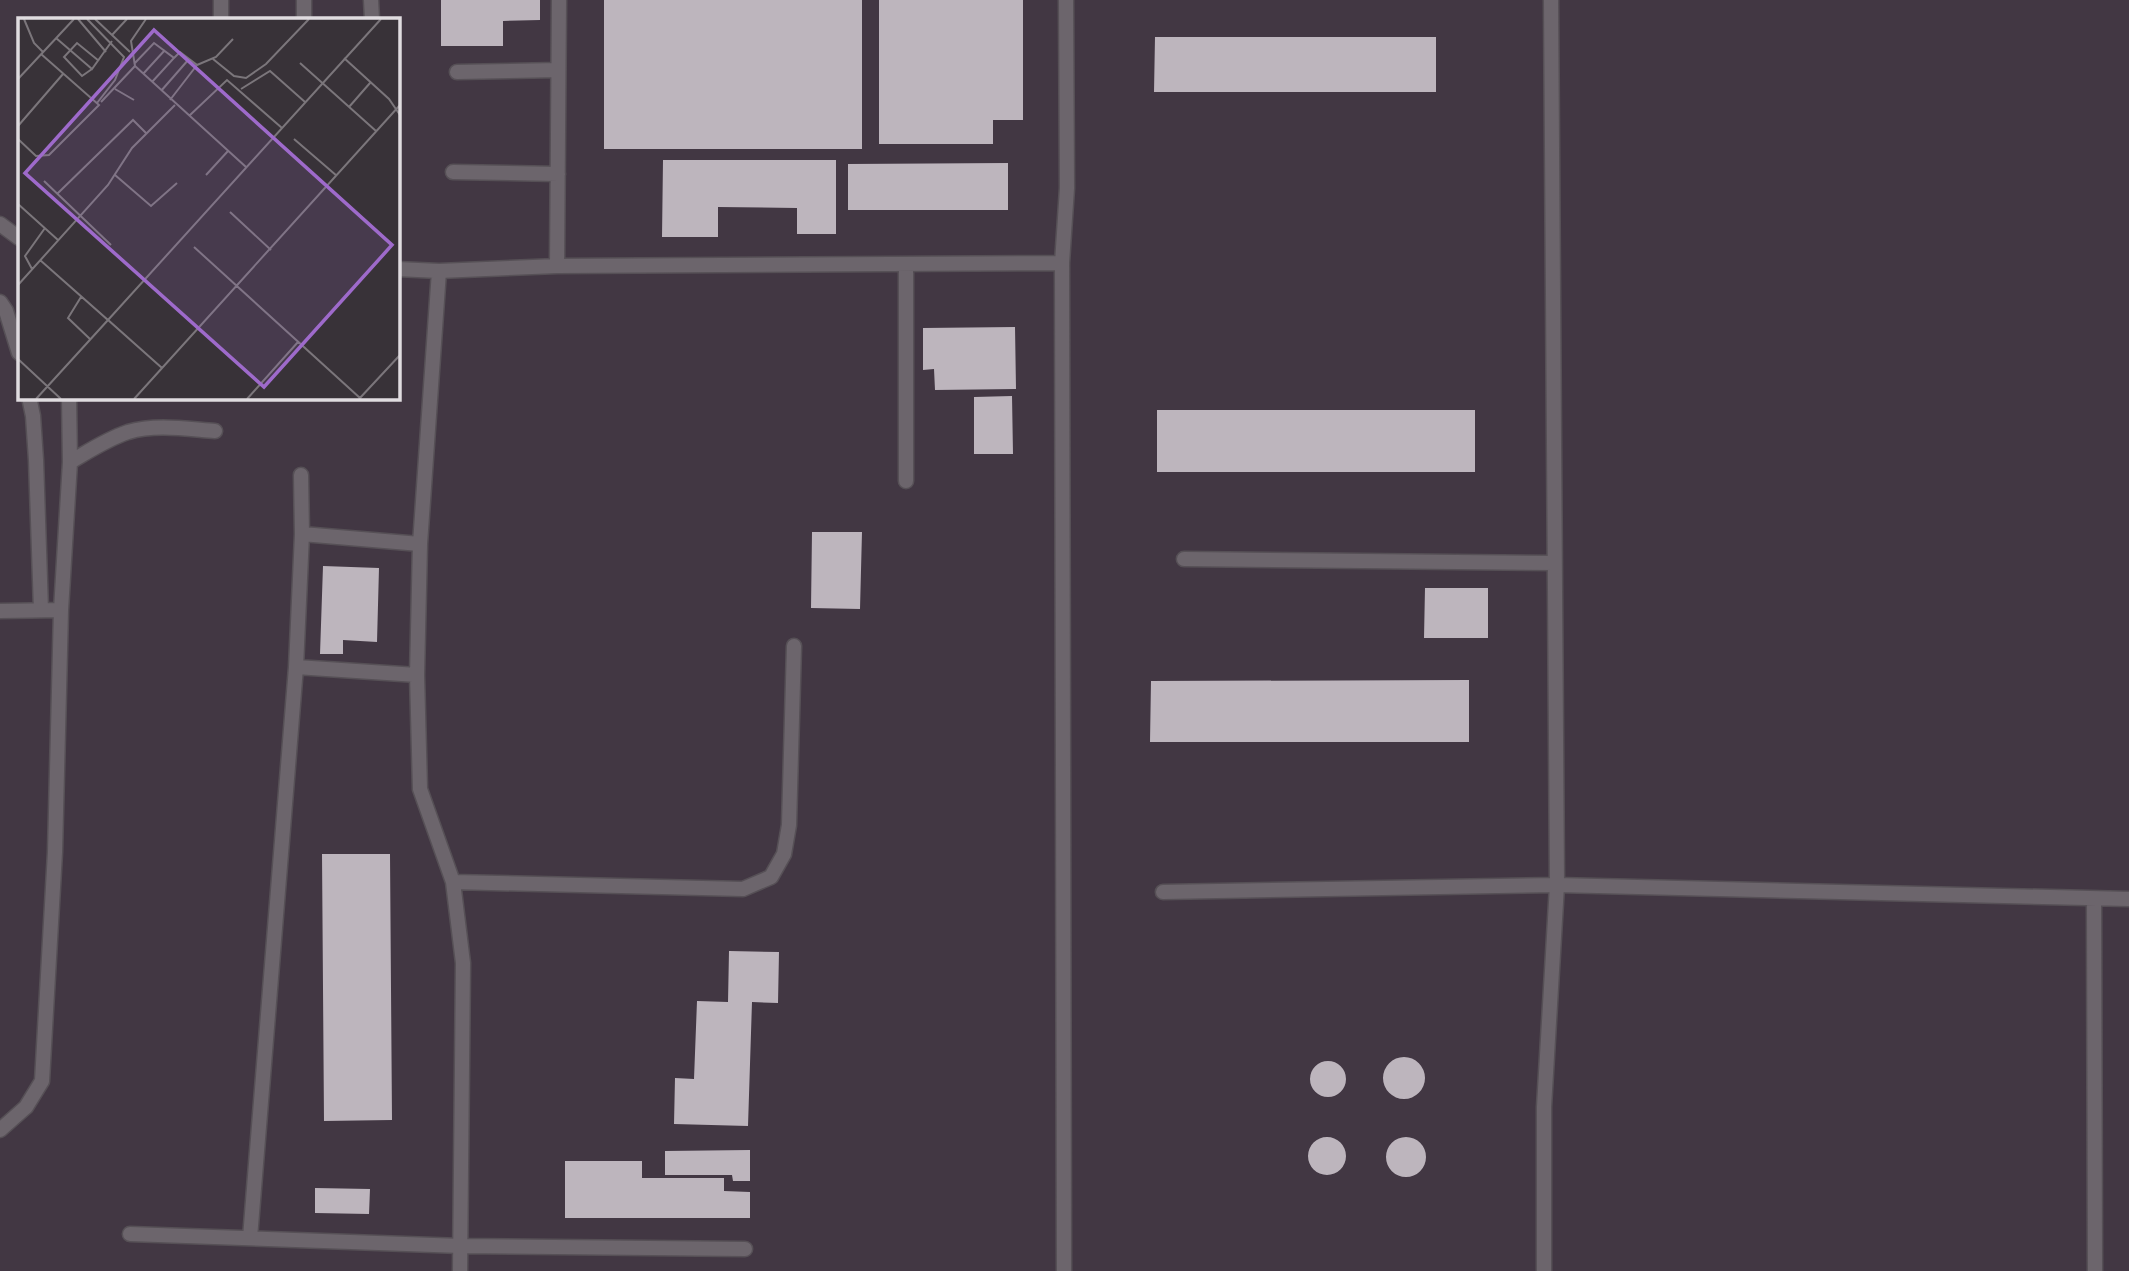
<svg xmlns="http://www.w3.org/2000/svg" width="2129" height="1271" font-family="'Archivo Narrow',sans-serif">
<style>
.built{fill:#423743;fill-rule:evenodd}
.building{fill:#bdb5bd}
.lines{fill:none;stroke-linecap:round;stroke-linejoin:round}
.service-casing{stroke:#565056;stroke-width:17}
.service{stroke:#6c656c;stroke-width:14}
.inset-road{fill:none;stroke:#7b767b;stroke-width:2}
.view{fill:#9e6acb;fill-opacity:0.15;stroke:#9e6acb;stroke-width:3.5}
.inset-edge{fill:none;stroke:#e0dce0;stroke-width:3.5}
</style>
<rect width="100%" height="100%" fill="#383238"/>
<!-- built -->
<path class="built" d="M0 0H2129V1271H0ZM19 19H397V397H19Z"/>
<!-- building -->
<path class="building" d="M441 0H540V20L503 21V46H441Z
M604 0H862V149H604Z
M879 0H1023V120H993V144H879Z
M1155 37H1436V92H1154Z
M663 160H836V234H797V208L718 207V237H662Z
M1008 163V210H848V164Z
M1015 327 1016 389 935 390 934 369 923 370V328Z
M1012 396 1013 454H974V397Z
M1157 410H1475V472H1157Z
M812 532H862L860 609 811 608Z
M323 566 379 568 377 642 343 640V654H320Z
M1425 588H1488V638H1424Z
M1469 680V742H1150L1151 681Z
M322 854H390L392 1120 324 1121Z
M729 951 779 952 778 1003 752 1002 748 1126 674 1124 675 1078 694 1079 697 1001 728 1002Z
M1383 1078a21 21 0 1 1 42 0a21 21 0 1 1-42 0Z
M1310 1079a18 18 0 1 1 36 0a18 18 0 1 1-36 0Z
M1308 1156a19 19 0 1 1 38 0a19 19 0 1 1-38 0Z
M1386 1157a20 20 0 1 1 40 0a20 20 0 1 1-40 0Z
M750 1150V1181H733L732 1175H665V1151Z
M565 1161H642V1178H724V1191L750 1192V1218H565Z
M315 1188 370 1189 369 1214 315 1213Z"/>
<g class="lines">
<defs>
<path id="service" d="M371 0 372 19
M221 19V0
M304 19V0
M457 72 558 70
M453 172 558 174
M0 224 19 238
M557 266 559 0
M397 269 439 271 557 266 1062 263
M439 271 420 544 417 675 420 789 453 882 463 963 460 1271
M0 302 6 311 19 353
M29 397 33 416 36 460 41 610
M70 462C89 451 107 439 128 432 155 424 187 429 215 431
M301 475 302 534
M906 481V265
M1184 559 1554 563
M61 610 70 462 69 397
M0 611 61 610 55 852 42 1081 26 1107 0 1130
M296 667 417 675
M453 882 743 889 771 877 784 854 789 825 794 646
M1163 892 1557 885 2129 899
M2094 899 2095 1271
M130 1234 461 1246 745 1249
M250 1238 296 667 302 534 420 544
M1064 1271 1062 263 1067 188 1066 0
M1544 1271V1107L1557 885 1551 0"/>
</defs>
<!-- service casing -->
<use href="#service" class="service-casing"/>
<!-- service -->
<use href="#service" class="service"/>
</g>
<!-- overview -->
<g transform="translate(18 18)">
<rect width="382" height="382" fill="#383238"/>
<path class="inset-road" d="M6 1 16 25 25 34M60 1 88 34M69 1 106 39 97 62 79 85M77 1 112 34M128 1 113 23 117 48 228 149M94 17 109 1M38 20 74 51 94 23M326 40 371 81 382 97M195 41 216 58 228 60 248 46 291 1M282 45 358 113M116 46 136 25 156 40 134 64M179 47 198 39 215 21M74 51 64 58 46 39 59 25 81 43M125 56 147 32M0 61 56 1M97 71 116 82M223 71 252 53 287 84M143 73 171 41M152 82 179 47 162 34 156 40M83 84 117 48M331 89 352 65M171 98 209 62 264 110M0 108 45 56M0 121 18 138 31 137 81 87 23 36M276 121 319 158M97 157 133 188 159 165M188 157 210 133M26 163 93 227M39 176 115 102 128 115M0 186 40 222M212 194 253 232M176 229 342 380M22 242 90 302 363 1M14 251 7 238 27 210M0 267 90 167 114 130 157 87M63 279 50 300 73 322M0 341 43 381M18 381 90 302 144 350M116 381 382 87M229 381 280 324M341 381 382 337"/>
<path class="view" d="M136 12 374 227 246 369 7 155Z"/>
<rect width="382" height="382" class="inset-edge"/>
</g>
</svg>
